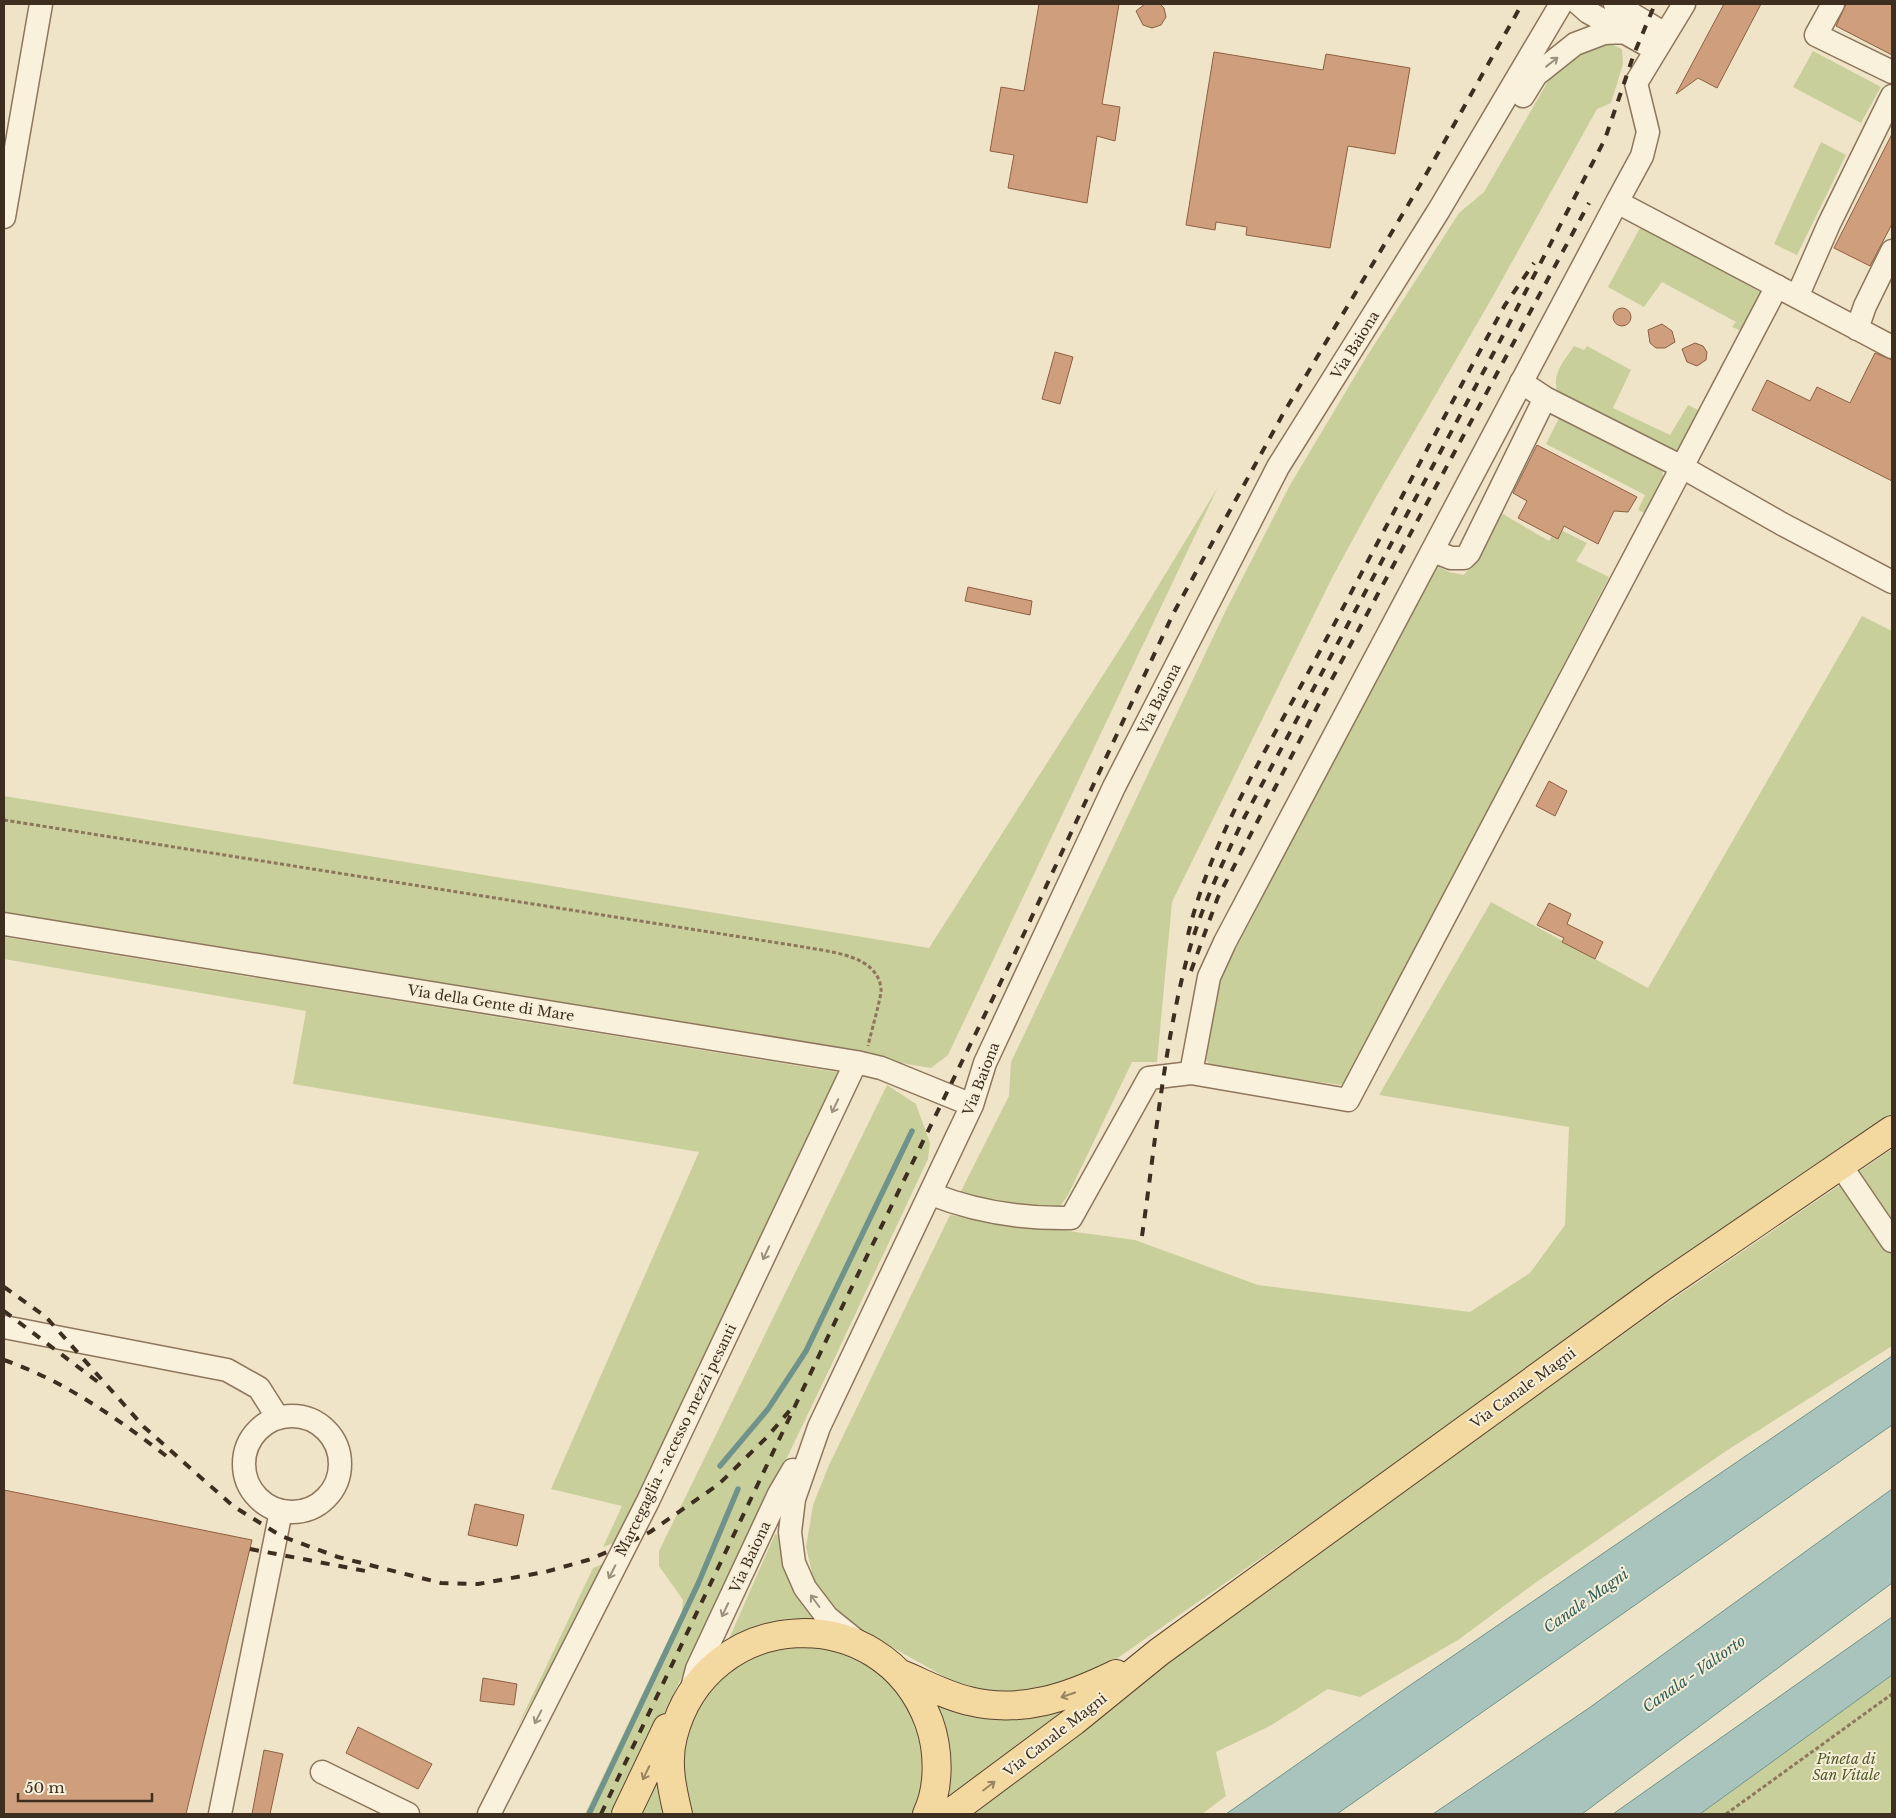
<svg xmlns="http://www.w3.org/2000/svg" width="1896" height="1818" font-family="'Libre Baskerville',serif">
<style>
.green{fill:#c9cf9b}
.water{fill:#a9c4bc;stroke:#6f938a}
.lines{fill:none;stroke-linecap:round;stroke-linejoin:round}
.stream{stroke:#6f938a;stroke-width:5.5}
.building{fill:#cf9f7d;stroke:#8d5f41}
.minor-casing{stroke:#8d765c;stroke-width:25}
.major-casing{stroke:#5b4430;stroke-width:30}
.path{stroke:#8d765c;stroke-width:3;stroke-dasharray:4 2.5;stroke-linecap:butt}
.minor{stroke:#faf1dc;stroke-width:22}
.major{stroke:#f3d9a0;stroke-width:28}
.rail{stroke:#3d2e20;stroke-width:4;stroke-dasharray:9 9;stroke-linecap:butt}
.oneway{stroke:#9c907e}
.oneway2{stroke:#988460}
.labels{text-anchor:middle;stroke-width:4;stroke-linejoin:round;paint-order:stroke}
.street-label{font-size:14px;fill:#3d2e20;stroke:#f7eed8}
.park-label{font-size:14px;font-style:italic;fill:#4d5a26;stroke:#f7eed8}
.water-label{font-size:15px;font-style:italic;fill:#2f5d5a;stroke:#f7eed8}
</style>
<rect width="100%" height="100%" fill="#f0e4c8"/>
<!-- green -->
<path class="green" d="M1608 43 1622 49 1623 64 1611 103 1597 109 1492 298 1376 497 1333 576 1172 902 1157 1062H1132L1068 1195 1059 1208H1017L999 1200 967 1196 960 1193 1009 1096 1011 1062 1226 610 1290 485 1367 356 1459 213 1484 192 1551 76 1581 51Z
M1813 51 1881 87 1861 123 1793 87Z
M1821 142 1846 155 1797 255 1774 244Z
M1647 227 1761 290 1760 300 1744 332 1732 327 1736 322 1662 282 1644 307 1608 287 1640 228Z
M1574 346 1584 350 1587 346 1631 370 1613 408 1670 435 1688 405 1702 412 1683 446 1674 452 1663 449 1557 391C1552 373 1564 361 1574 346Z
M1560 416 1647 460 1662 470 1664 481 1647 514 1638 510 1645 495 1546 444Z
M1218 487 948 1055 931 1068 4 915V796L929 948 1126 639Z
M1501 513 1549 541 1557 528 1587 543 1576 561 1609 577 1493 801 1342 1085 1213 1068 1205 1059 1217 984 1372 688 1426 570 1439 567 1449 572 1464 575 1477 559Z
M1862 616 1892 631V1118L1089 1678 1014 1696 968 1690 867 1633 830 1605 814 1581 806 1547 813 1505 829 1465 950 1215 1135 1240 1258 1285 1470 1312 1530 1273 1565 1225 1569 1127 1379 1095 1491 902 1648 988Z
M4 937 842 1073 617 1542 603 1547 622 1506 551 1489 699 1152 293 1084 306 1011 4 959Z
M887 1085 916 1104 930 1143 928 1159 830 1368 616 1814H585L682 1611 683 1600 659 1566V1551Z
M1892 1149V1346L1726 1451 1538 1581 1458 1640 1360 1697 1328 1689 1270 1726 1216 1752 1226 1796 1202 1814H972L1131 1686 1660 1308Z
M775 1534 778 1535C786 1570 795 1601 823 1625L725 1648Z
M607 1562 597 1583 516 1730 593 1568Z
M819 1646C832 1650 848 1652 859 1659 914 1691 940 1755 913 1814H693C661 1744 705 1669 776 1648 789 1645 806 1646 819 1646Z
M1892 1675V1814H1700Z
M931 1695 1067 1709 941 1814Z
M660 1761 672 1814H634Z"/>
<!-- water -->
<path class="water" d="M1892 1356V1425L1337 1814H1226L1406 1688Z
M1892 1489V1583L1582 1814H1433L1589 1708Z
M1892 1617V1675L1700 1814H1613Z"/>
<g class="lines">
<!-- stream -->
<path class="stream" d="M720 1466 768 1409 806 1351 912 1131
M589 1814 698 1584 738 1489"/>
</g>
<!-- building -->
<path class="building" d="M1039 4H1119L1102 104 1120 107 1115 141 1097 136 1087 203 1008 188 1014 155 990 151 1001 87 1024 91Z
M1145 4H1160L1164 8 1166 17 1161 25 1152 28 1143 25 1136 11Z
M1724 4H1761L1717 88 1698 78 1676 94Z
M1846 4H1892V55L1836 26Z
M1214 52 1323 70 1326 54 1410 68 1395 154 1348 146 1330 248 1246 235 1247 227 1216 222 1215 230 1186 225Z
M1892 134V224L1870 266 1834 248Z
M1613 317a9 9 0 1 1 18 0a9 9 0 1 1-18 0Z
M1662 324 1672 331 1675 342 1665 348H1656L1650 343 1648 330Z
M1695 343 1703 346 1707 352 1706 360 1697 366 1687 362 1682 349Z
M1055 352 1073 357 1060 404 1042 399Z
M1875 353 1892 360V481L1752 410 1767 380 1810 401 1817 387 1850 403Z
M1537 445 1637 497 1628 512 1614 511 1598 544 1564 526 1558 539 1518 518 1527 501 1513 493Z
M968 587 1032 601 1030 615 965 601Z
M1549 781 1567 791 1555 816 1536 806Z
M1549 903 1571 914 1567 924 1603 942 1595 959 1562 942 1564 938 1537 925Z
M4 1490 252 1540 186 1814H4Z
M475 1504 524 1515 517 1546 468 1535Z
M483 1678 517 1684 514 1705 480 1701Z
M358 1727 432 1764 418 1789 346 1753Z
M264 1750 283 1754 270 1814H252Z"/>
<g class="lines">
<defs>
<path id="minor" d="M1579 4 1588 12 1656 50
M1615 4 1665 34
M1833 4 1816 35 1892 72
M1523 96 1536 75 1575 44 1604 33 1627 32
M1617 202 1642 156 1648 132 1636 83 1684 4
M4 217 41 4
M1777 286 1682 467 1782 524 1892 582
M1797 297 1829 224 1892 96
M1857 329 1865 306 1892 251
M1433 551 1451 558H1464L1469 553 1545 398
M4 924 856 1062 881 1068 972 1105
M1191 1073 1348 1100 1682 467 1545 398 1521 382
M1841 1166 1892 1241
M931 1194C974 1211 1024 1219 1071 1218L1149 1078 1191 1073 1209 977 1225 942 1617 202 1892 347
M4 1327 227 1370 259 1388 278 1418
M244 1464a48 48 0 1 1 96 0a48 48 0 1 1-96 0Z
M858 1642 827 1617 805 1588 794 1563 790 1532 794 1499 819 1427 972 1105 985 1063 1114 787 1278 467 1439 210 1561 4
M691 1692 697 1669 779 1494 793 1470
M322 1772 408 1814
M220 1814 281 1511
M489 1814 648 1501 856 1062"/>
<path id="major" d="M901 1674C923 1683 946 1696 969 1701 1021 1714 1069 1697 1116 1674
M626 1814 667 1728
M678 1814C672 1789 666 1762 673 1736 706 1607 882 1596 929 1722 939 1750 940 1787 927 1814
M949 1814 1074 1721 1159 1652 1662 1287 1892 1130"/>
</defs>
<!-- minor casing -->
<use href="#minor" class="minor-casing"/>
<!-- major casing -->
<use href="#major" class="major-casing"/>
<!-- path -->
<path class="path" d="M4 820 804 947C830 952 878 955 881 989 882 995 870 1036 868 1046
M1726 1814 1892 1694"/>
<!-- minor -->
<use href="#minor" class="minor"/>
<!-- major -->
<use href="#major" class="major"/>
<!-- rail -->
<path class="rail" d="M1188 935C1211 838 1267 749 1314 662 1378 543 1440 423 1505 305L1534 263
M1191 971 1218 897 1326 690 1589 203
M1142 1236C1155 1146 1163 1054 1185 966 1198 914 1221 866 1244 818L1501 339 1605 139 1634 54 1655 4
M4 1287 46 1317 144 1427 233 1506 281 1536 338 1557 441 1583 478 1584 545 1572 588 1560 626 1544 650 1532 719 1484 767 1437 791 1409
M4 1311 98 1382
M4 1360C65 1381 118 1419 169 1458
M250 1549 371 1572
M601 1814 844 1303 1015 953 1173 614 1283 414 1420 185 1522 4"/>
</g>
<!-- one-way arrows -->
<defs><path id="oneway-shaft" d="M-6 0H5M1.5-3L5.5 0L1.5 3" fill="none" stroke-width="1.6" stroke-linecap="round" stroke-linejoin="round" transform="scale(1.25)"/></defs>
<g class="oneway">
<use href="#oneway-shaft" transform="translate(1552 62) rotate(-38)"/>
<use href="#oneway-shaft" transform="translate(835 1106) rotate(115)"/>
<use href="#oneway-shaft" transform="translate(766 1253) rotate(115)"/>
<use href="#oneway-shaft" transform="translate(612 1572) rotate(117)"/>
<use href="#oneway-shaft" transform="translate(815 1601) rotate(-127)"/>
<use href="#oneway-shaft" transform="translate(725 1610) rotate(115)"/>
<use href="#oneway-shaft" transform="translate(538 1717) rotate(117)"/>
</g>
<g class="oneway2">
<use href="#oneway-shaft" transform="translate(1068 1695) rotate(161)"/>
<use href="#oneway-shaft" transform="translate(646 1773) rotate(116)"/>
<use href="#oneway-shaft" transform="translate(989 1786) rotate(-37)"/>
</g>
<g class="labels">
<!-- street labels -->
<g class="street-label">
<text transform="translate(1355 345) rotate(-58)" y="5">Via Baiona</text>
<text transform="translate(1159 699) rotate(-63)" y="5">Via Baiona</text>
<text transform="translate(491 1003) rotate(9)" y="5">Via della Gente di Mare</text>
<text transform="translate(981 1079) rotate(-69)" y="5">Via Baiona</text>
<text transform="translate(1523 1388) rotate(-36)" y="5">Via Canale Magni</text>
<text transform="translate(676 1440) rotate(-64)" y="5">Marcegaglia - accesso mezzi pesanti</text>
<text transform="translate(750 1557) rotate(-65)" y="5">Via Baiona</text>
<text transform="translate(1055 1735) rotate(-38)" y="5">Via Canale Magni</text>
</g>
<!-- park labels -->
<g class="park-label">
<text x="1846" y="1764">Pineta di<tspan x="1846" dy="16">San Vitale</tspan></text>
</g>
<!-- water labels -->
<g class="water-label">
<text transform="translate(1586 1601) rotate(-35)" y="5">Canale Magni</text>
<text transform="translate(1694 1674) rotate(-35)" y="5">Canala - Valtorto</text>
</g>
</g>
<!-- border -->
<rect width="1896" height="1818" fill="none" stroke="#3d2e20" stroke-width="10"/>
<!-- scale -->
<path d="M18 1793v8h134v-8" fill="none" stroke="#3d2e20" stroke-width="2.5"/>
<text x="25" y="1793" font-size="15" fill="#3d2e20" stroke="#f7eed8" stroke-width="4" paint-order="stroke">50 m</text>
</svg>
